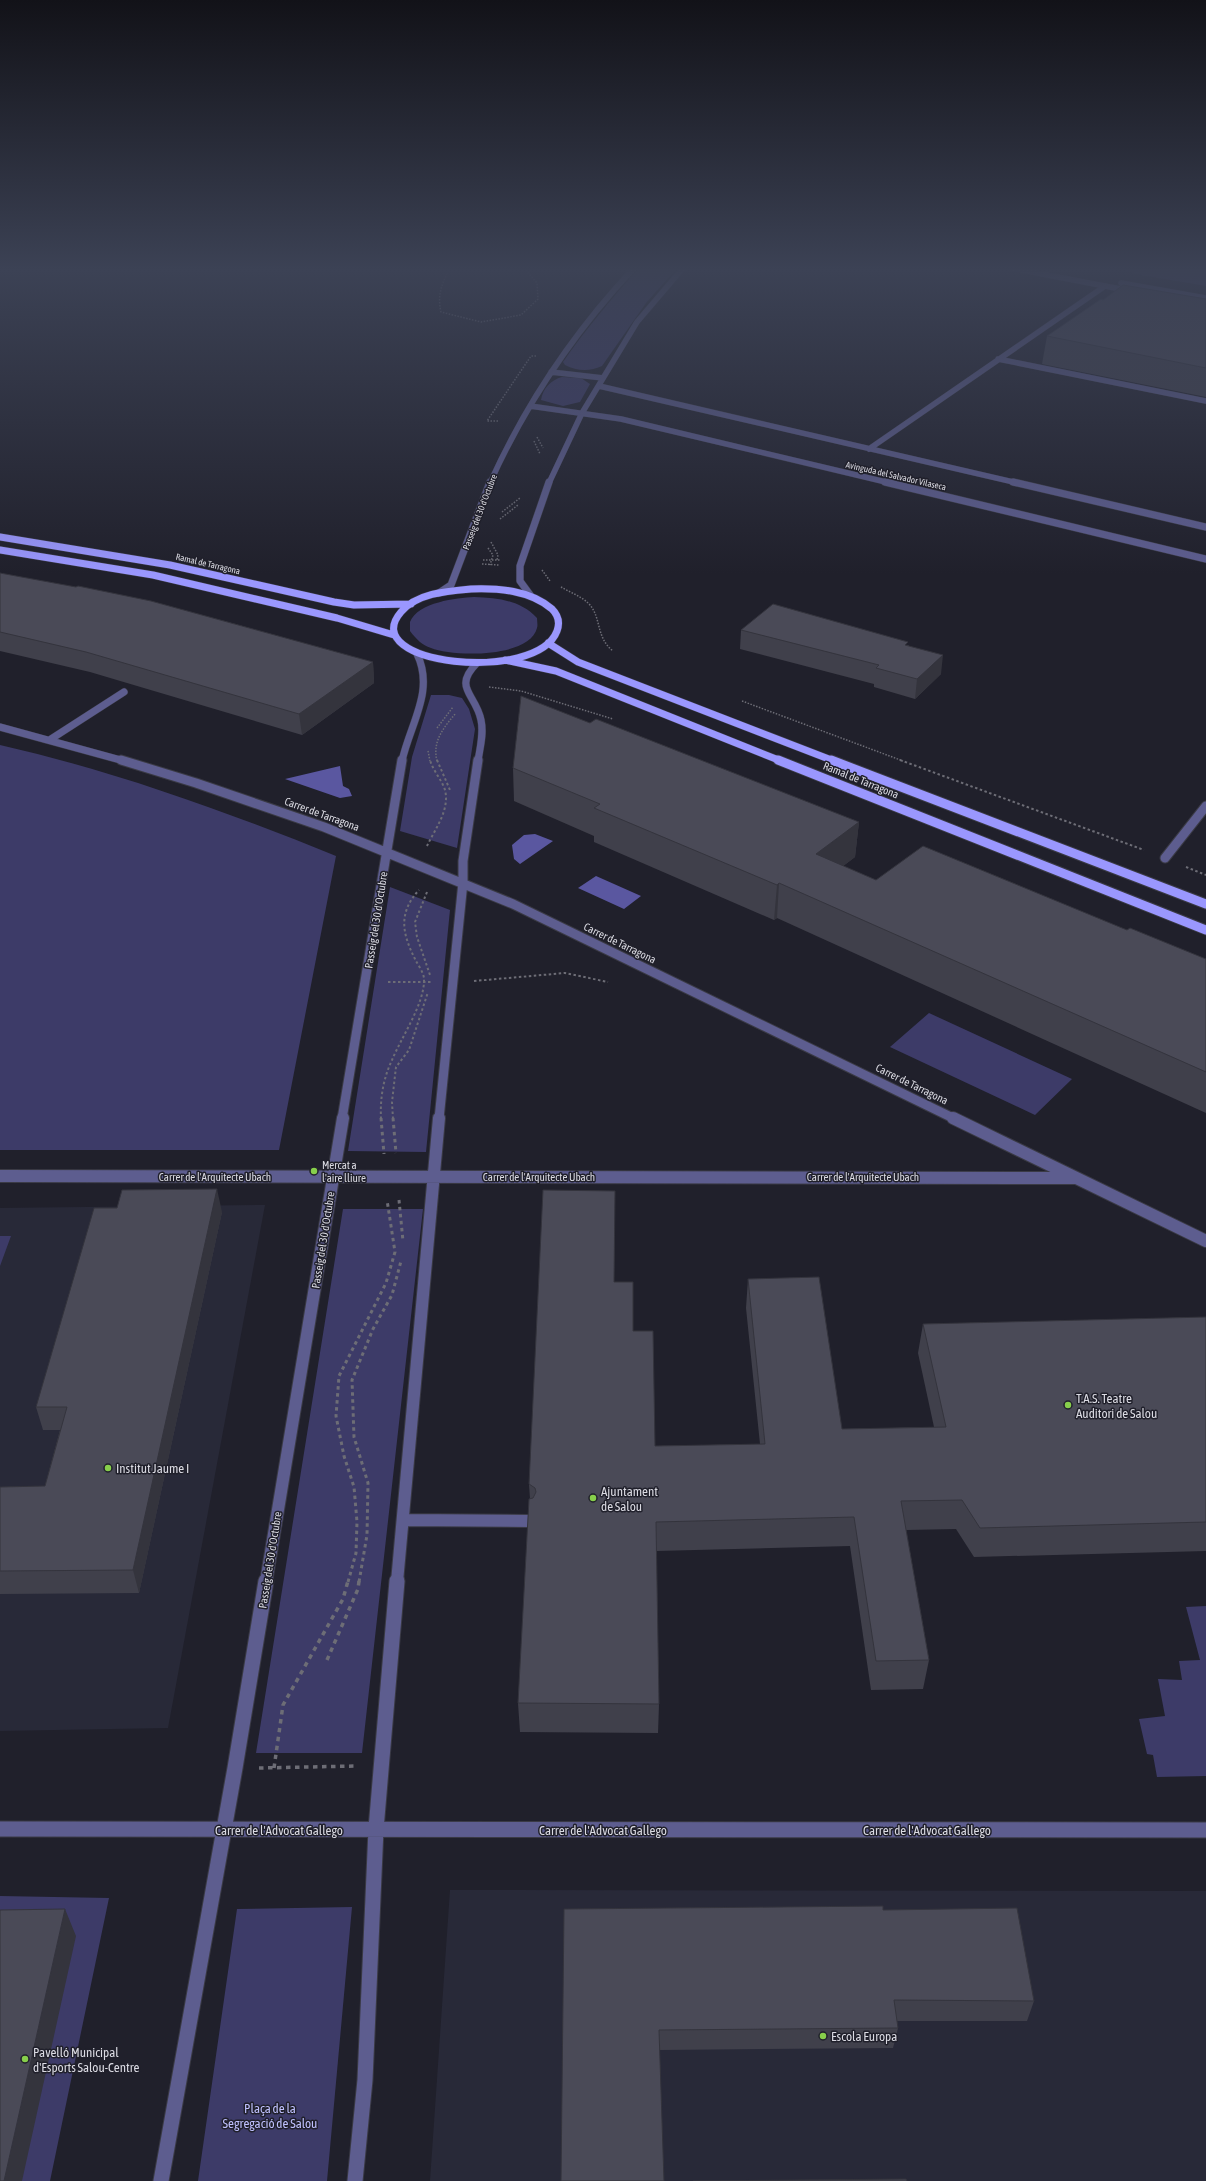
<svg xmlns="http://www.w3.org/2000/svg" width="1206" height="2181" font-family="'Asap Condensed',sans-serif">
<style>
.built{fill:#282938}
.green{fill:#3d3b68}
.water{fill:#5a57a0}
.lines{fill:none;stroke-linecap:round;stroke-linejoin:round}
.minor-far4-casing{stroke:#3a3a45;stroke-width:6}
.minor-far3-casing{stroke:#3a3a45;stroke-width:8}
.minor-far2-casing{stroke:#3a3a45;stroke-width:11}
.minor-far1-casing{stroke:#3a3a45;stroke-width:14}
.minor-casing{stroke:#3a3a45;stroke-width:17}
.major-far1-casing{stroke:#3a3a45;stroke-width:8}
.major-casing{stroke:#3a3a45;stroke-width:11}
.path-far3{stroke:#6d6d76;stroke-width:1.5;stroke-dasharray:1.5 1.5;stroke-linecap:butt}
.path-far2{stroke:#6d6d76;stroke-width:2;stroke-dasharray:2.5 2.5;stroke-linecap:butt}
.path-far1{stroke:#6d6d76;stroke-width:3;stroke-dasharray:3.5 3.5;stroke-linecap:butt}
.path{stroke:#6d6d76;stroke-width:3.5;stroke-dasharray:4.5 4.5;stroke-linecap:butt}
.minor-far4{stroke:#5d5d8f;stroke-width:5.5}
.minor-far3{stroke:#5d5d8f;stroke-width:7}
.minor-far2{stroke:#5d5d8f;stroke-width:9}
.minor-far1{stroke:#5d5d8f;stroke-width:12}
.minor{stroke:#5d5d8f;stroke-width:15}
.major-far1{stroke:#9a97fe;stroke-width:7}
.major{stroke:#9a97fe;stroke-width:9}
.wall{fill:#40404b}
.shaded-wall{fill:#34343d}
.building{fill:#4a4a57;stroke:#34343d}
.poi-dot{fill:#87cf4b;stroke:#20202b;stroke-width:1.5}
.labels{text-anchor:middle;stroke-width:3;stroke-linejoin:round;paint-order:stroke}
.far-street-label{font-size:9px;fill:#dbdbe3;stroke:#20202b}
.street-label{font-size:11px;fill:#dbdbe3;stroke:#20202b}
.poi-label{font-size:11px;fill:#dbdbe3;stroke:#20202b;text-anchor:start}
.near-poi-label{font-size:13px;fill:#dbdbe3;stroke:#20202b;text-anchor:start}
.near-street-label{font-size:13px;fill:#dbdbe3;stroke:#20202b}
.near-park-label{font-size:13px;fill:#bfc0fe;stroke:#20202b}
</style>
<rect width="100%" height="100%" fill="#20202b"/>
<!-- built -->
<path class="built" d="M265 1205 168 1728 0 1731V1208Z
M450 1890 1206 1891V2181H430Z"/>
<!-- green -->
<path class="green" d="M639 268H677L646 303 602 366C589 372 577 371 565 365L563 362C586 329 612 298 639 268Z
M1118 268H1206V286L1141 275Z
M562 377 581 378 590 384 580 402 563 406 541 400C543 388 551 380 562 377Z
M474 597C498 598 520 600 537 618 537 621 538 625 537 628 530 658 453 657 431 648 422 645 416 639 410 631 410 629 410 624 410 622 418 602 457 598 474 597Z
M431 695H449L462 698 469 709 475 729 457 848 400 831 412 757Z
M0 745C115 771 227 812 336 856L279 1150H0Z
M390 887 450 910 426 1152 348 1151Z
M929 1013 1072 1079 1035 1115 890 1047Z
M343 1209H423L362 1753H256Z
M0 1236H11L0 1266Z
M1206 1606V1776L1157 1777 1153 1755 1147 1754 1139 1719 1165 1716 1158 1679 1182 1680 1179 1661 1200 1660 1186 1607Z
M0 1896 109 1898 50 2181H0Z
M352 1907 327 2181H198L237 1909Z"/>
<!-- water -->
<path class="water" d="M340 766 343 786 349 789 352 796 340 798 285 779Z
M535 834 553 841 520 864 514 859 512 845 524 835Z
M596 876 641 896 624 909 578 888Z"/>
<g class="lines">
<defs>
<path id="minor-far4" d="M1011 268 1131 291
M1121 283 1206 298
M998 359 1206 401
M551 372 603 378
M599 386 1018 483
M530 406 621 419 890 483
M869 449 1105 286
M490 483C526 403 574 332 634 268
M549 483 582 413 637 322 683 268"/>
<path id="minor-far3" d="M885 482 1206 559
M1013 482 1206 527
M439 593 451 585 490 482
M531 596 520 581V566L549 482
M477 663C452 688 476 694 481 720 484 734 480 747 478 761
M0 727 124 761
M51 739 124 692
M402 761C410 724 435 691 417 654"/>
<path id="minor-far2" d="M121 760 196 783 324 827 513 904 955 1119
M1165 858 1206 806
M342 1119 402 760
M439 1119 463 882V861L478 760"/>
<path id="minor-far1" d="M953 1118 1206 1241
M0 1176 1074 1178
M403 1520 530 1521
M266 1582 343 1118
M397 1582 439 1118"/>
<path id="minor" d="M0 1829 1206 1830
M161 2181 235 1768 266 1581
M355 2181 365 2080 376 1829 397 1581"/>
<path id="major-far1" d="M0 537 170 565 334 602 354 605 411 604
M0 550 153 575 337 618 394 635
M471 589C498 588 530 590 552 609 558 615 560 623 557 631 537 684 355 665 401 612 417 593 448 591 471 589Z
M548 643 578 662 834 761
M505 660 556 671 781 761"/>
<path id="major" d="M778 760 1206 930
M831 760 1206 904"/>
</defs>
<!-- minor-far4 casing -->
<use href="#minor-far4" class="minor-far4-casing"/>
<!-- minor-far3 casing -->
<use href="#minor-far3" class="minor-far3-casing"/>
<!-- minor-far2 casing -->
<use href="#minor-far2" class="minor-far2-casing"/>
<!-- minor-far1 casing -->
<use href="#minor-far1" class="minor-far1-casing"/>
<!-- minor casing -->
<use href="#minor" class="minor-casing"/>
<!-- major-far1 casing -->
<use href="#major-far1" class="major-far1-casing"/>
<!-- major casing -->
<use href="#major" class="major-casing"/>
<!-- path-far3 -->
<path class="path-far3" d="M450 268C442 283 437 295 441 312L481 322 521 315 538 299 537 283 524 268
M498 421H487L531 356H537
M537 437 543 448
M534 441 540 454
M502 512 520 498
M500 519 518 505
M491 542 498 555 497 560
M488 548 493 555 490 565
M483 560H500
M482 564 499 565
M542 570 550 581
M561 587C569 592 581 596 588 603 602 616 595 637 613 651
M489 687 521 691 613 719
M742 701 903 761
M437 728 453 707
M428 751 430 761
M437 761C432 741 444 727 456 713"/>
<!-- path-far2 -->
<path class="path-far2" d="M437 760 450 790
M900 760 1144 850
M427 846C435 829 450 810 445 790 442 780 433 771 430 760
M1186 867 1206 875
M427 892 415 922 417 937 430 975
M474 981 565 973 608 982
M388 982H431
M381 1119C380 1099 383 1079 392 1060 401 1038 425 1003 424 979 424 973 418 965 415 959 402 933 398 913 419 890
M393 1119 392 1102 396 1067 409 1050 428 992"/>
<!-- path-far1 -->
<path class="path-far1" d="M381 1118 384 1154
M393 1118 396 1153
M399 1200 403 1241
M348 1582 356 1553 357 1522 354 1487 344 1456 336 1416 339 1376 386 1283 395 1252 387 1200
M359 1582 367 1535 368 1483 354 1437 352 1380 373 1329 392 1295 401 1261"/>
<!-- path -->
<path class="path" d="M327 1660 358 1589 359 1581
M259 1768 356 1766
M274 1768 283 1705 343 1599 348 1581"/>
<!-- minor-far4 -->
<use href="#minor-far4" class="minor-far4"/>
<!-- minor-far3 -->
<use href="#minor-far3" class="minor-far3"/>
<!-- minor-far2 -->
<use href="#minor-far2" class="minor-far2"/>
<!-- minor-far1 -->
<use href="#minor-far1" class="minor-far1"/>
<!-- minor -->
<use href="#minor" class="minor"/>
<!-- major-far1 -->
<use href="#major-far1" class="major-far1"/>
<!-- major -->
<use href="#major" class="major"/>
</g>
<!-- wall -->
<path class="wall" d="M1206 299V397L1042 364 1047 336 1103 300Z
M0 573 373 662 374 683 302 735 90 672 0 651Z
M741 630 908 645 941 674 915 699 874 687V684L740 649Z
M590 723 859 822 855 857 843 866 876 880 1127 930 1206 959V1113L777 918 774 920 594 842V836L514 801 513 768Z
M222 1212 139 1593 0 1594V1487L45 1486 60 1430H43L36 1407Z
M748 1279 842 1429 934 1427 918 1353 923 1324 1206 1317V1551L974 1557 956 1529 906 1530 929 1660 923 1689 871 1690 850 1546 656 1551 659 1704 658 1733 520 1732 518 1703 530 1499 529 1484 614 1282 633 1331 655 1446 760 1444 746 1308Z
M564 1909 1034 2001 1027 2021H897L898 2028 893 2048 660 2050Z"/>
<!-- shaded-wall -->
<path class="shaded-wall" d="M943 655 941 674 915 699 917 679Z
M373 662 374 683 302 735 299 714Z
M859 822 855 857 813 889 816 854Z
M779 883 777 918 774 920 777 885Z
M217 1189 222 1212 139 1593 133 1570Z
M65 1909 76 1936 22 2181H4Z"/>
<!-- building -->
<path class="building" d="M1123 285 1206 299V368L1047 336 1101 299 1103 300Z
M0 573 76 587 78 586 151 601 373 662 299 714 86 652 0 632Z
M773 604 908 642 905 645 943 655 917 679 876 668 879 665 741 630Z
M521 696 590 723 596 719 859 822 816 854 876 880 923 846 1127 930 1130 928 1206 959V1072L779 883 777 885 594 808 600 804 513 768Z
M217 1189 133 1570 0 1571V1487L45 1486 67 1407H36L94 1208H117L122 1190Z
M543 1190 615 1191 614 1282H633V1331H653L655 1446 765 1444 748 1279 819 1277 842 1429 946 1427 923 1324 1206 1317V1522L980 1528 962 1500 901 1501 929 1660 876 1661 854 1517 656 1522 659 1704 518 1703 529 1499 533 1498 536 1492 535 1488 529 1484Z
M883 1906V1910L1017 1908 1034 2001 894 2000 898 2028 659 2030 664 2181H561L564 1909Z
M65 1909 4 2181H0V1910Z
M906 2179 907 2181H693Z"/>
<!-- sky -->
<linearGradient id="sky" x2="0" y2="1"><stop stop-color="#121218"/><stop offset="0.47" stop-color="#3c4255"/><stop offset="1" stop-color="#3c4255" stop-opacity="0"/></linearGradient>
<rect width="1206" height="574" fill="url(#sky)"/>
<!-- markers -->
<g class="poi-dot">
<circle cx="314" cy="1171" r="4"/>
<circle cx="1068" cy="1405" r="4"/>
<circle cx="108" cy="1468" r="4"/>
<circle cx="593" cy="1498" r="4"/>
<circle cx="823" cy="2036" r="4"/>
<circle cx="25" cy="2059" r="4"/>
</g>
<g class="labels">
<!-- far-street labels -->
<g class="far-street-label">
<text transform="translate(896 476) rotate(13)" y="3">Avinguda del Salvador Vilaseca</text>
<text transform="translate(480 512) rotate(-69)" y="3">Passeig del 30 d'Octubre</text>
<text transform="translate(208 564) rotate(13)" y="3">Ramal de Tarragona</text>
</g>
<!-- street labels -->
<g class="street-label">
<text transform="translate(861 780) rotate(22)" y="4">Ramal de Tarragona</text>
<text transform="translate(322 814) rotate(20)" y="4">Carrer de Tarragona</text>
<text transform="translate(376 920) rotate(-81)" y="4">Passeig del 30 d'Octubre</text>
<text transform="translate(620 943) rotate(26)" y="4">Carrer de Tarragona</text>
<text transform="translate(912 1084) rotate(26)" y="4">Carrer de Tarragona</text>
<text x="215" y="1181">Carrer de l'Arquitecte Ubach</text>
<text x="539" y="1181">Carrer de l'Arquitecte Ubach</text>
<text x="863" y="1181">Carrer de l'Arquitecte Ubach</text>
<text transform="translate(323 1240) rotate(-81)" y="4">Passeig del 30 d'Octubre</text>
<text transform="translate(270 1560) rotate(-81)" y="4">Passeig del 30 d'Octubre</text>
</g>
<!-- poi labels -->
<g class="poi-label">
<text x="322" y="1169">Mercat a<tspan x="322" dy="13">l'aire lliure</tspan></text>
</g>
<!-- near-poi labels -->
<g class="near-poi-label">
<text x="1076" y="1403">T.A.S. Teatre<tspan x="1076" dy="15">Auditori de Salou</tspan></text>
<text x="116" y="1473">Institut Jaume I</text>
<text x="601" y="1496">Ajuntament<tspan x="601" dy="15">de Salou</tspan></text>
<text x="831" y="2041">Escola Europa</text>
<text x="33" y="2057">Pavelló Municipal<tspan x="33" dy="15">d'Esports Salou-Centre</tspan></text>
</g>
<!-- near-street labels -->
<g class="near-street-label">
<text x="279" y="1835">Carrer de l'Advocat Gallego</text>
<text x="603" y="1835">Carrer de l'Advocat Gallego</text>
<text x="927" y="1835">Carrer de l'Advocat Gallego</text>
</g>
<!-- near-park labels -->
<g class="near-park-label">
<text x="270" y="2113">Plaça de la<tspan x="270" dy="15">Segregació de Salou</tspan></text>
</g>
</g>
</svg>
